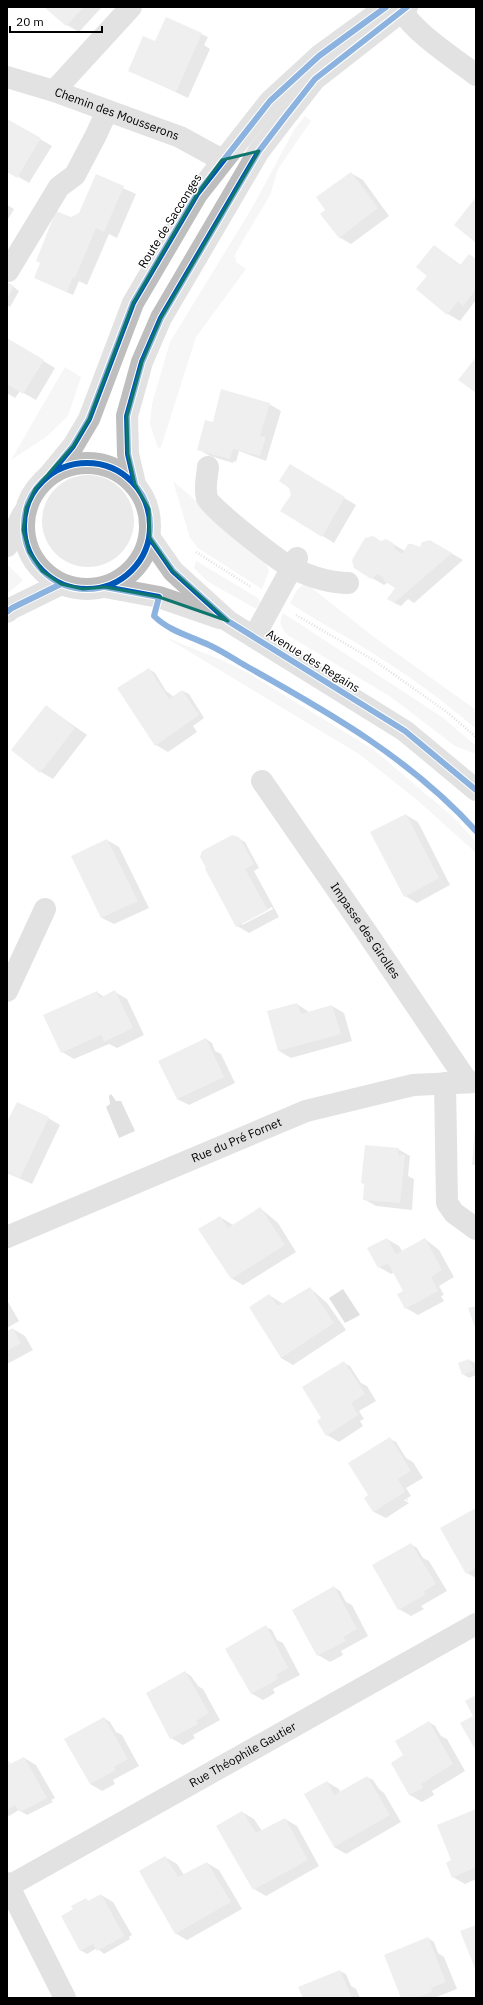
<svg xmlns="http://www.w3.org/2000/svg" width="483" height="2005" font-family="'IBM Plex Sans',sans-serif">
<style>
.green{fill:#eaeaea}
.water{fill:#bcbcbc}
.shadow{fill:#0003;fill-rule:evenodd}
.building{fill:#dcdcdc}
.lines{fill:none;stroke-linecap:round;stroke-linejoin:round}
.path{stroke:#b8b8b8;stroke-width:2.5;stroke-dasharray:1 2;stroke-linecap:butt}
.minor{stroke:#bebebe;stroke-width:22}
.cycleway-casing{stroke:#fff;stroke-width:8}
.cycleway{stroke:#0057b8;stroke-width:6}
.marked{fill:none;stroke:#0f766e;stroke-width:3;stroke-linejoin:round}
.labels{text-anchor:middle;stroke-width:3;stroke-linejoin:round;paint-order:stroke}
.street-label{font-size:12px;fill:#000;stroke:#fff}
</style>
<rect width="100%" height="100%" fill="#fff"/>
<!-- green -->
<path class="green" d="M305 116 311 121 278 169 270 195 235 254 236 262 246 269 196 337 161 447 158 448 150 424 152 404 170 342 252 208 294 130Z
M65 367 81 377 68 416 46 437 11 460Z
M42 521a46 46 0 1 1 92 0a46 46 0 1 1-92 0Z
M173 481 265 561 269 571 262 589 198 548 190 538Z
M196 561 258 598 260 602 256 609 207 581 194 568Z
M9 566 23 580 7 594V567Z
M303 585H308L378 640 476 710V729C441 698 403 672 363 647 339 632 313 619 290 603L297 590Z
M283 613 442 717 476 746V754L455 746 391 697 289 636C281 629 278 623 283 613Z
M165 637 224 661 248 673 374 750 453 817 476 842V853L416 799 359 754Z"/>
<!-- water -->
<path class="water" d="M111 1094 116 1101H121L135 1131 119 1138 106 1107 110 1104 109 1096Z
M343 1289 360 1315 345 1323 329 1298Z"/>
<!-- shadow -->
<path class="shadow" d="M46 7H102L79 32 67 25Z
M166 18 208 37 204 45 210 49 188 98 129 70 156 42Z
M7 120 52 146 29 183 7 170Z
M351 173 363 180 389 216 351 244 339 237 327 211Z
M96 176 136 194 117 238 109 234 87 285 79 281 73 295 35 278 72 219 79 214Z
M7 205 14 209 7 221Z
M434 246 461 265 476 259V300L460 321 448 314 417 289 428 275Z
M7 282 19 291 10 307 7 305Z
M7 339 55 368 36 400 20 391 15 398 7 393Z
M269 404 281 411 266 461 239 451 236 462 234 461 233 463 210 456 198 449 213 423Z
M327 488 356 505 334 543 282 511Z
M386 540 405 551 421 548 430 541 463 560 414 603 408 599 401 606 394 603 396 588 388 582 384 585 372 578 381 542Z
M149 669 155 673 166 691 174 697 183 691 189 694 204 718 193 726 197 732 168 752 156 745Z
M46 706 87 735 53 779 41 772Z
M406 815 418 822 450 885 417 903 405 896Z
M238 838 245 842 259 868 254 871 279 917 249 933 237 926ZM272 907 273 909 242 925V923Z
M107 840 119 847 149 908 114 924 102 918Z
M97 992 104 997 115 992 127 999 144 1035 117 1048 109 1044 74 1059 62 1052Z
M297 1004 309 1012 332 1006 344 1013 352 1041 291 1058 279 1051Z
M206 1039 212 1043 215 1051 221 1054 235 1083 189 1105 177 1099Z
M48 1118 60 1125 32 1184 7 1173V1124Z
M398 1149 410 1156 408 1176 414 1179 412 1210 376 1206 364 1199Z
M260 1208 278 1223 296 1252 243 1285 231 1278 220 1217 233 1225Z
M387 1239 399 1246 402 1251 425 1239 439 1250 454 1277 439 1286 444 1295 441 1296 444 1301 418 1315 406 1308 398 1295 405 1291 394 1272 391 1274 379 1267Z
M310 1288 327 1303 346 1330 293 1365 281 1358 269 1295 283 1304Z
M7 1300 19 1321 7 1328Z
M13 1329 25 1336 33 1350 7 1364V1332Z
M469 1360 475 1363 476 1375 469 1378 463 1374Z
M344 1363 350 1366 361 1383 367 1386 376 1401 359 1411 364 1419 360 1421 363 1426 339 1442 327 1435 323 1418Z
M390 1439 396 1442 406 1458 413 1462 423 1478 406 1488 411 1496 407 1498 408 1501 405 1499 404 1500 409 1503 386 1518 374 1512 365 1498 369 1495Z
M476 1509V1578L467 1573Z
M411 1544 417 1548 423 1558 429 1561 447 1591 421 1606 424 1609 411 1616 399 1609Z
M334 1587 340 1591 346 1602 352 1605 368 1636 341 1651 343 1655 330 1662 318 1655Z
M266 1627 272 1630 277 1640 283 1643 300 1675 273 1689 275 1693 263 1700 251 1693Z
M185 1672 191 1676 198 1686 203 1689 220 1720 193 1735 195 1738 183 1745 171 1738Z
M104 1718 110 1722 116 1732 122 1735 139 1766 113 1780 115 1784 102 1791 90 1784Z
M429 1722 435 1726 441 1736 447 1739 465 1771 432 1791 434 1795 422 1802 410 1795 396 1768Z
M24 1758 36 1765 55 1798 51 1800 53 1802 27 1815 19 1810 9 1816 7 1815V1763L13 1764Z
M367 1777 373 1780 379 1789 384 1793 401 1822 346 1854 334 1847 327 1782 339 1789 340 1792Z
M476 1810V1879L465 1884 453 1877 452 1860Z
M242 1812 254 1819 262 1831 285 1819 297 1826 319 1866 266 1896 254 1889 218 1827Z
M165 1857 177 1864 184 1875 207 1863 219 1870 242 1909 187 1940 175 1933Z
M101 1895 113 1902 132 1935 129 1937 130 1939 104 1954 97 1948 87 1954 80 1950 75 1910 86 1899 89 1902Z
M428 1938 434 1942 438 1953 444 1957 457 1989 434 1998H402L385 1955Z
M340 1971 346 1974 351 1986 356 1989 360 1998H304Z"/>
<!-- building -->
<path class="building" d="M44 7H84L66 26Z
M166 17 202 33 176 92 128 71 143 36 155 41Z
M7 119 41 138 17 178 7 172Z
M351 172 378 208 339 238 320 214 325 210 316 197Z
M96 174 124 186 104 232 96 228 75 278 73 277 67 292 34 278 40 263 36 261 56 211 71 217 79 213Z
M476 197V243L454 225Z
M434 245 460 265 469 254 476 259V289L463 306 458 301 447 315 416 289 427 276 416 267Z
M7 282 14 286 7 299Z
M7 338 44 360 23 394 7 384Z
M476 357V393L458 380Z
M221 389 270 403 260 436 266 437 260 456 233 449 230 459 197 450 205 420 213 422Z
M290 464 345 497 322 537 280 511 291 495 289 488 279 481Z
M373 536 381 541 386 539 393 543 395 549 402 554 408 544H412L420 547 422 542 430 540 452 553 394 603 387 599 395 588 384 581 383 577 377 574 371 579 354 568 352 560 365 538Z
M149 668 169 699 182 690 199 715 155 746 117 688Z
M46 705 75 728 40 773 11 750Z
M406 814 439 878 404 897 370 832Z
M232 835 239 837 254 864 245 869 268 910 236 927 205 869 206 868 200 857 202 851Z
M107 839 138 901 101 918 71 856Z
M115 990 133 1028 104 1042 101 1035 61 1053 43 1015 97 991 100 998Z
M297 1003 301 1014 332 1005 341 1034 278 1051 267 1011Z
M206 1038 224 1077 177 1099 158 1061Z
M17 1102 49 1117 20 1178 7 1172V1122Z
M475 1127H476V1165H472Z
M365 1145 399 1148 398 1155H405L400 1203 363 1200 364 1184 361 1183Z
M260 1207 285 1245 231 1279 198 1229 220 1216 228 1228Z
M387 1238 396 1254 425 1238 442 1270 431 1277 438 1291 405 1309 397 1294 403 1291 388 1263 378 1268 367 1248Z
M310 1287 334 1323 281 1358 249 1307 269 1294 278 1306Z
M476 1306V1330L468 1308Z
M13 1328 21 1343 7 1351V1331Z
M469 1359 474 1370 462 1375 458 1363Z
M344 1361 365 1394 351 1403 358 1415 326 1436 317 1421 321 1418 302 1387Z
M390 1437 411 1471 398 1479 405 1492 373 1512 364 1498 368 1495 348 1463Z
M476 1508V1568L466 1574 440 1528Z
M411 1543 436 1584 424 1591 425 1595 398 1610 372 1565Z
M334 1586 357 1629 343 1637 346 1641 317 1656 292 1610Z
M266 1625 288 1668 276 1675 278 1679 251 1694 225 1649Z
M185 1671 209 1713 196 1721 198 1724 170 1739 146 1693Z
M476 1695V1751L460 1723 473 1716 465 1701Z
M104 1717 128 1759 114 1767 116 1770 90 1784 64 1739Z
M429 1721 453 1764 421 1784 423 1788 409 1795 391 1763 403 1755 395 1741Z
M24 1757 47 1798 20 1812 15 1805 7 1810V1762L9 1761 10 1764Z
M367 1776 390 1815 334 1847 304 1794 327 1781 334 1795Z
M476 1809V1867L452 1878 446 1863 451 1860 437 1825Z
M242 1811 256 1833 285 1818 308 1860 253 1890 216 1826Z
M165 1856 178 1877 207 1862 231 1902 175 1934 139 1871Z
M101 1894 124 1936 97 1951 93 1944 80 1951 61 1916 73 1909 71 1906 86 1898 88 1901Z
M476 1925V1971L460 1931Z
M428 1937 446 1982 431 1988 432 1992 419 1997 401 1998 384 1955Z
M340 1970 352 1998H303L298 1987Z"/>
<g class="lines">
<!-- path -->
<path class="path" d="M196 552 251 587
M296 615 375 661 448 713 476 737"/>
<!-- minor -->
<g class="minor">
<path d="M402 11C416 34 454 58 476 75"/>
<path id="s1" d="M7 77 54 91 180 137 222 160"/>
<path d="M54 91 131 7"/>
<path d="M8 271 59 187 75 175 96 135 107 111"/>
<circle cx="87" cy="526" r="63"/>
<path d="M208 467C207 477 204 489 207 498 211 509 280 562 292 568 309 576 330 583 348 583"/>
<path d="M50 474 73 446 89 419 133 303 197 194 270 101 319 56 386 7"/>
<path d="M135 484 128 454 127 416 142 362 161 318 259 151 285 117 315 79 407 7"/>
<path d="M150 538 173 571 228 621 405 731 476 790"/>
<path d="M7 546 23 514"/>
<path d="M105 587 159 597 220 618"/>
<path d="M7 612 12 608 61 584"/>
<path d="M254 637 297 558"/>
<path id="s2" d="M262 781 365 930 467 1081"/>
<path d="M7 991 45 909"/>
<path d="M445 1083 447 1203 454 1213 476 1229"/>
<path id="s3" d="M7 1237 306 1111 413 1085 476 1082"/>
<path d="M7 1883 65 1998"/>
<path id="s4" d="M9 1886 476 1624"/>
</g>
<defs>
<path id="cycleway" d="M24 526a63 63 0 1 1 126 0a63 63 0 1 1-126 0Z
M50 474 73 446 89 419 133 303 197 194 270 101 319 56 386 7
M135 484 128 454 127 416 142 362 161 318 259 151 285 117 315 79 407 7
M150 538 173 571 228 621 405 731 476 790
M105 587 159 597 154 616C169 631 190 636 209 645 222 651 234 659 246 666 330 713 411 759 476 831
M7 612 12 608 61 584"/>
</defs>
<!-- cycleway casing -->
<use href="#cycleway" class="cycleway-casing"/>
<!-- cycleway -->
<use href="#cycleway" class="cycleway"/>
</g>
<!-- marked area -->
<path d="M0 0H483V2005H0ZM259 151 161 318 142 362 127 416 128 454 135 484 149 509 150 538 173 571 228 621 159 597 105 587 83 589 61 584 42 571 29 552 23 530 26 508 35 489 73 446 89 419 133 303 197 194 222 160Z" fill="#fff" fill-opacity=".55" fill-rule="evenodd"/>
<path class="marked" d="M259 151 161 318 142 362 127 416 128 454 135 484 149 509 150 538 173 571 228 621 159 597 105 587 83 589 61 584 42 571 29 552 23 530 26 508 35 489 73 446 89 419 133 303 197 194 222 160Z"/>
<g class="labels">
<!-- street labels -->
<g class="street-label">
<text dy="4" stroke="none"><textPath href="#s1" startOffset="116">Chemin des Mousserons</textPath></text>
<text transform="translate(170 221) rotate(-58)" y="4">Route de Sacconges</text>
<text transform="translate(313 661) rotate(32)" y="4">Avenue des Regains</text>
<text dy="4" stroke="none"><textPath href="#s2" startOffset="182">Impasse des Girolles</textPath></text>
<text dy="4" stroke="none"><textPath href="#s3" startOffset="249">Rue du Pré Fornet</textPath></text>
<text dy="4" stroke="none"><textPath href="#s4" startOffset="268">Rue Théophile Gautier</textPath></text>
</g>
</g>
<!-- border -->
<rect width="483" height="2005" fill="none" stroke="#000000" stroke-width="16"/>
<!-- scale -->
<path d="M10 26v6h92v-6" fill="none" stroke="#000000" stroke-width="2"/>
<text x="16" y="26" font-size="12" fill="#000000" stroke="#ffffff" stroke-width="3" paint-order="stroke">20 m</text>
</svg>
